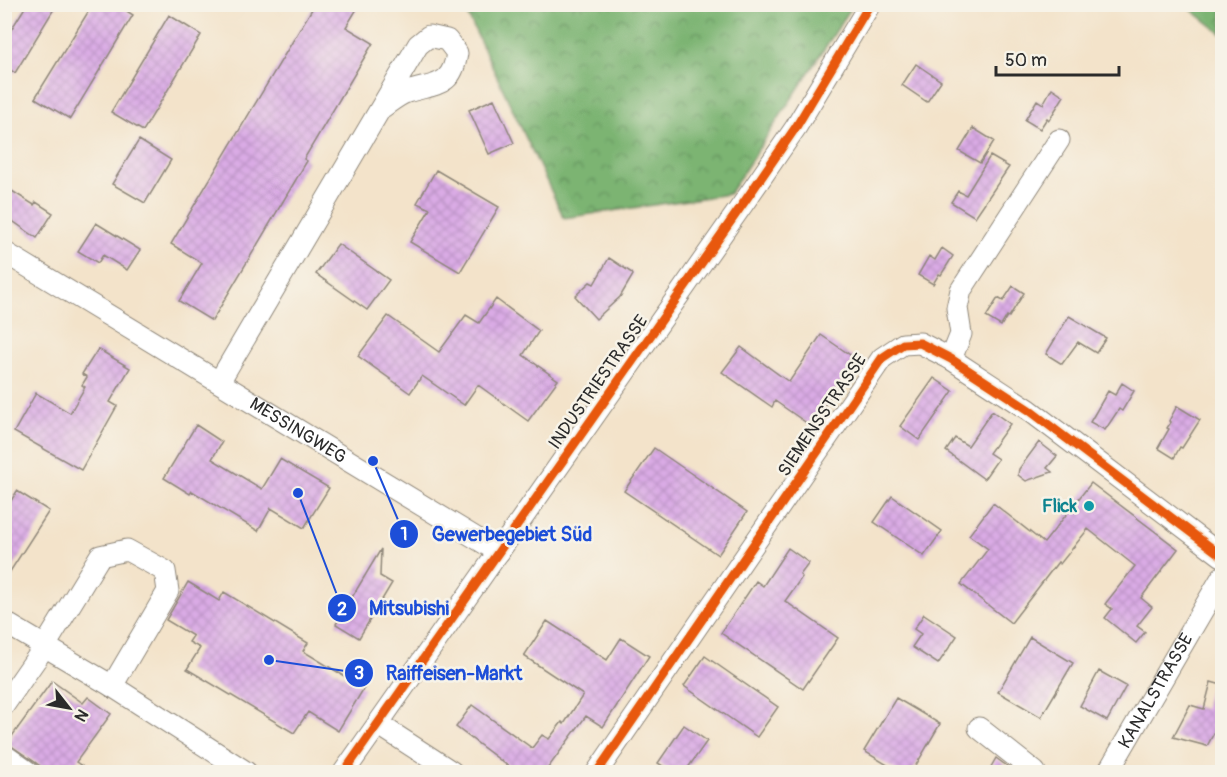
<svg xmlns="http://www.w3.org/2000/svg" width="1227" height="777" font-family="Pangolin,sans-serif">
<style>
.forest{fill:url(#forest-crowns);stroke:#53704e;stroke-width:1.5}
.building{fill:url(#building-cross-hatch)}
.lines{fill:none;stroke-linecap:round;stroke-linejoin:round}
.minor-casing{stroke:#8f877a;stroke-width:23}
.minor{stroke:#fff;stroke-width:21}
.cycleway-casing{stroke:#f7f3e8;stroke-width:13}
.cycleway{stroke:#e8590c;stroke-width:9}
.culture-dot{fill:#0f9aa8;stroke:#f7f3e8;stroke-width:2}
.labels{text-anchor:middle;stroke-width:5;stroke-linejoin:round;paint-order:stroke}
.street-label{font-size:18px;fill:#2b2b2b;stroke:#f7f3e8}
.culture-label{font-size:18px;font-weight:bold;fill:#0d838f;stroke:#f7f3e8;text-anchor:end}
.leader{fill:none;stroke:#1d4ed8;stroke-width:2}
.callout-dot{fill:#1d4ed8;stroke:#f7f3e8;stroke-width:2}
.mark-label{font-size:18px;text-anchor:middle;font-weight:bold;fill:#fff}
.callout-label{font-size:20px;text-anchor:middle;font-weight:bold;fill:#1d4ed8;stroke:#f7f3e8;stroke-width:5;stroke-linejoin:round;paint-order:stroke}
</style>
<defs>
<pattern id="forest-crowns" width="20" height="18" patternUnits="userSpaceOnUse" patternTransform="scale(1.5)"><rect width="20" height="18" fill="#7bb472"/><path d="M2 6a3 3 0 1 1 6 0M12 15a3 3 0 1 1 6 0" fill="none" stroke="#65935e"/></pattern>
<pattern id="building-cross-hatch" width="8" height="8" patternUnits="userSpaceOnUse" patternTransform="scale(1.5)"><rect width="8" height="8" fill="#daabe5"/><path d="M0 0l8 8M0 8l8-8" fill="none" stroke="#bb93c5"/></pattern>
</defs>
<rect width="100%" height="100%" fill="#f7f3e8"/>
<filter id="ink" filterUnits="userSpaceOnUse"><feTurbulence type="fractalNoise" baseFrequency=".0167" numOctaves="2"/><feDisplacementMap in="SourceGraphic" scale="12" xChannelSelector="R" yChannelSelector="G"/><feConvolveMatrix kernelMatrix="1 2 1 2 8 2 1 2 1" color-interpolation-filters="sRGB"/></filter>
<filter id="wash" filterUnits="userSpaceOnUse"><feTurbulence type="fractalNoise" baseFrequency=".008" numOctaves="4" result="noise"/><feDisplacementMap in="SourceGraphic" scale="24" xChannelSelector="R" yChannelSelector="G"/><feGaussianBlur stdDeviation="1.35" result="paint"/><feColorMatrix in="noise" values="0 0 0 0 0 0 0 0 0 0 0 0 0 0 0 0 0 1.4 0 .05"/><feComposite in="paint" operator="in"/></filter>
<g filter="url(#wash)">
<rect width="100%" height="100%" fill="#f3e3ca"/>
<!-- forest -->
<path class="forest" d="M463 5H853L729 194 564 218Z
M1184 5H1222V34L1189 8Z"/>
<g id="blocks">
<!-- building -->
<path class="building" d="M27 4H57L15 73 4 66V41Z
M93 4H116L133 15 70 119 35 98Z
M315 4H360L346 27 373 43 304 159 307 161 212 321 179 301 202 263 171 244Z
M169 15 201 35 143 131 111 112Z
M916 64 941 81 927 102 902 85Z
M1052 88 1064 96 1049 120 1047 118 1040 129 1025 120 1037 100 1043 104Z
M494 99 514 143 489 154 469 110Z
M973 128 994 141 980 163 959 151Z
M139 140 171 160 145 203 112 184Z
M990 156 1009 167 975 217 951 202 958 191 966 195Z
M436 170 499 207 460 272 410 242 430 209 417 203Z
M4 186 34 205 36 202 53 213 37 238 4 215Z
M96 223 140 250 127 270 103 255 98 263 78 251Z
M338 244 389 280 367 310 316 274Z
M942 248 953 256 941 275 939 274 933 284 918 275 929 256 935 260Z
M609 258 632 273 633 275 620 297 596 319 575 296 590 282 594 284Z
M1013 286 1024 293 1009 317 1007 316 1001 326 986 317 998 298 1003 301Z
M496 299 539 331 523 355 558 380 528 421 478 385 464 405 422 376 410 393 358 356 388 316 439 352 466 315 479 323Z
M1069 316 1106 338 1096 353 1078 342 1062 364 1046 354Z
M821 335 856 359 811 426 775 401 772 407 722 372 741 347 789 382Z
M98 349 130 368 110 402 117 406 81 470 14 432 36 393 70 413 85 387 82 385 87 377 82 374Z
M934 378 953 391 919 440 900 426Z
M1122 383 1134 391 1122 411 1119 409 1105 430 1090 422 1108 391 1115 395Z
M1177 406 1200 420 1182 448 1180 447 1174 458 1158 448 1169 429 1167 428 1171 422 1169 421Z
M992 411 1010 424 989 453 998 459 984 479 946 451 955 438 968 446Z
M196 425 222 442 212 459 262 489 280 459 329 488 304 528 271 508 258 531 192 491 190 494 164 478Z
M1039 442 1057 456 1047 468 1052 472 1026 481 1018 475 1019 469Z
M654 448 747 512 718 555 624 491Z
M1091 483 1178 549 1141 598 1152 607 1137 626 1145 632 1136 643 1105 618 1112 609 1105 604 1135 566 1088 529 1060 564 1058 562 1011 623 961 584 988 549 969 535 993 503 1044 543Z
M17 491 49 511 4 581V512Z
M892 496 942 531 924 556 874 522Z
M788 548 809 563 800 575 802 577 785 601 838 638 803 689 721 633 756 581 763 586Z
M381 549 380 576 392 583 359 638 336 624Z
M188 582 219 601 224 592 308 643 303 651 364 688 338 731 308 712 294 733 187 669 200 648 189 642 193 636 166 620Z
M924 614 957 636 938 664 912 647 921 634 914 629Z
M547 621 607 660 621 638 649 656 603 727 586 716 545 772H516L456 727 472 705 532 748 542 735 549 739 562 722 564 724 583 695 524 656Z
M1030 637 1073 663 1041 717 998 692Z
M705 656 778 707 757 737 684 686Z
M1099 671 1126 686 1107 721 1080 706Z
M52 681 83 703 88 697 111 714 76 762 91 772H48L35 762 7 743Z
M1211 682 1222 685V718L1207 746 1173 737 1190 705 1204 709Z
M896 698 940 724 912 772H899L864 751Z
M684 725 707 741 685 772H672L658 763Z
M996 758 1015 772H988Z"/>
</g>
</g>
<g filter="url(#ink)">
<use href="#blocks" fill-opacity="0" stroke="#8f877a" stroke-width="1.5"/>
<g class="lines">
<defs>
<g id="minor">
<path id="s1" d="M4 252 499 552"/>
<path d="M951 359 961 334 957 308 961 290 1059 140"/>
<path d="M219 382 418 45 429 36 447 40 457 53C452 88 435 83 407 92 398 95 390 102 383 107"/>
<path d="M4 622 112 686 246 772"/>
<path d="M4 705 45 646 100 556 127 550 165 571 168 591 112 686"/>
<path d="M378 724 452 772"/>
<path d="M979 728 1035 772"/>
<path d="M4 755 28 772"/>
<path d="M344 772 745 201 796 127 870 4"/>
<path d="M597 772 882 358 903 344 920 343 951 359 1029 410 1222 556"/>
<path id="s2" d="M1108 772 1222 577"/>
</g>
</defs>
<!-- minor casing -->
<use href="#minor" class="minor-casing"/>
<!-- minor -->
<use href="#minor" class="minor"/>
<defs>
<path id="cycleway" d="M344 772 745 201 796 127 870 4
M597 772 882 358 903 344 920 343 951 359 1029 410 1222 556"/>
</defs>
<!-- cycleway casing -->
<use href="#cycleway" class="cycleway-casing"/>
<!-- cycleway -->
<use href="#cycleway" class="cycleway"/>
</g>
</g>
<!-- markers -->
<circle class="culture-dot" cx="1089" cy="506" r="6"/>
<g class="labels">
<!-- street labels -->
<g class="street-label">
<text transform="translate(598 382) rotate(-55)" y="6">INDUSTRIESTRASSE</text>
<text transform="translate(822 415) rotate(-56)" y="6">SIEMENSSTRASSE</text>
<text dy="6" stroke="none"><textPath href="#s1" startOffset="344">MESSINGWEG</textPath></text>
<text dy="6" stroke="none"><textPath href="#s2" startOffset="94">KANALSTRASSE</textPath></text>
</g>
<!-- culture labels -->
<g class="culture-label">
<text x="1077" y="512">Flick</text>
</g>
</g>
<!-- callouts -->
<path class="leader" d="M373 461L404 534M298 493L342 608M269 660L359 673"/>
<g class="callout-dot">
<circle cx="373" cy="461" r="6"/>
<circle cx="298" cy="493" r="6"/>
<circle cx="269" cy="660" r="6"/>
<circle cx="404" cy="534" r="15"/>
<circle cx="342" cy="608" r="15"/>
<circle cx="359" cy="673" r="15"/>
</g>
<g class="mark-label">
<text x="404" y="540">1</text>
<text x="342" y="615">2</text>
<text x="359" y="679">3</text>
</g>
<g class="callout-label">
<text x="512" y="541">Gewerbegebiet Süd</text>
<text x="409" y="615">Mitsubishi</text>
<text x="454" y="680">Raiffeisen-Markt</text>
</g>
<!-- margin -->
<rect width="1227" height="777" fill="none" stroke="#f7f3e8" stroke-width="24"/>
<!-- north arrow -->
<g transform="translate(69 708) rotate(121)" stroke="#f7f3e8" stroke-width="4.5" paint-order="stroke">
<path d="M0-4.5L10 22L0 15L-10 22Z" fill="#2b2b2b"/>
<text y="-9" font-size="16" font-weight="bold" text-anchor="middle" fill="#2b2b2b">N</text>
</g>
<!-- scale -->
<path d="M996 66v9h123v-9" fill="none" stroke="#2b2b2b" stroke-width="3"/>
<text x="1005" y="66" font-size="18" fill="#2b2b2b" stroke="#f7f3e8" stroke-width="4.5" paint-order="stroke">50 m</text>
</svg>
